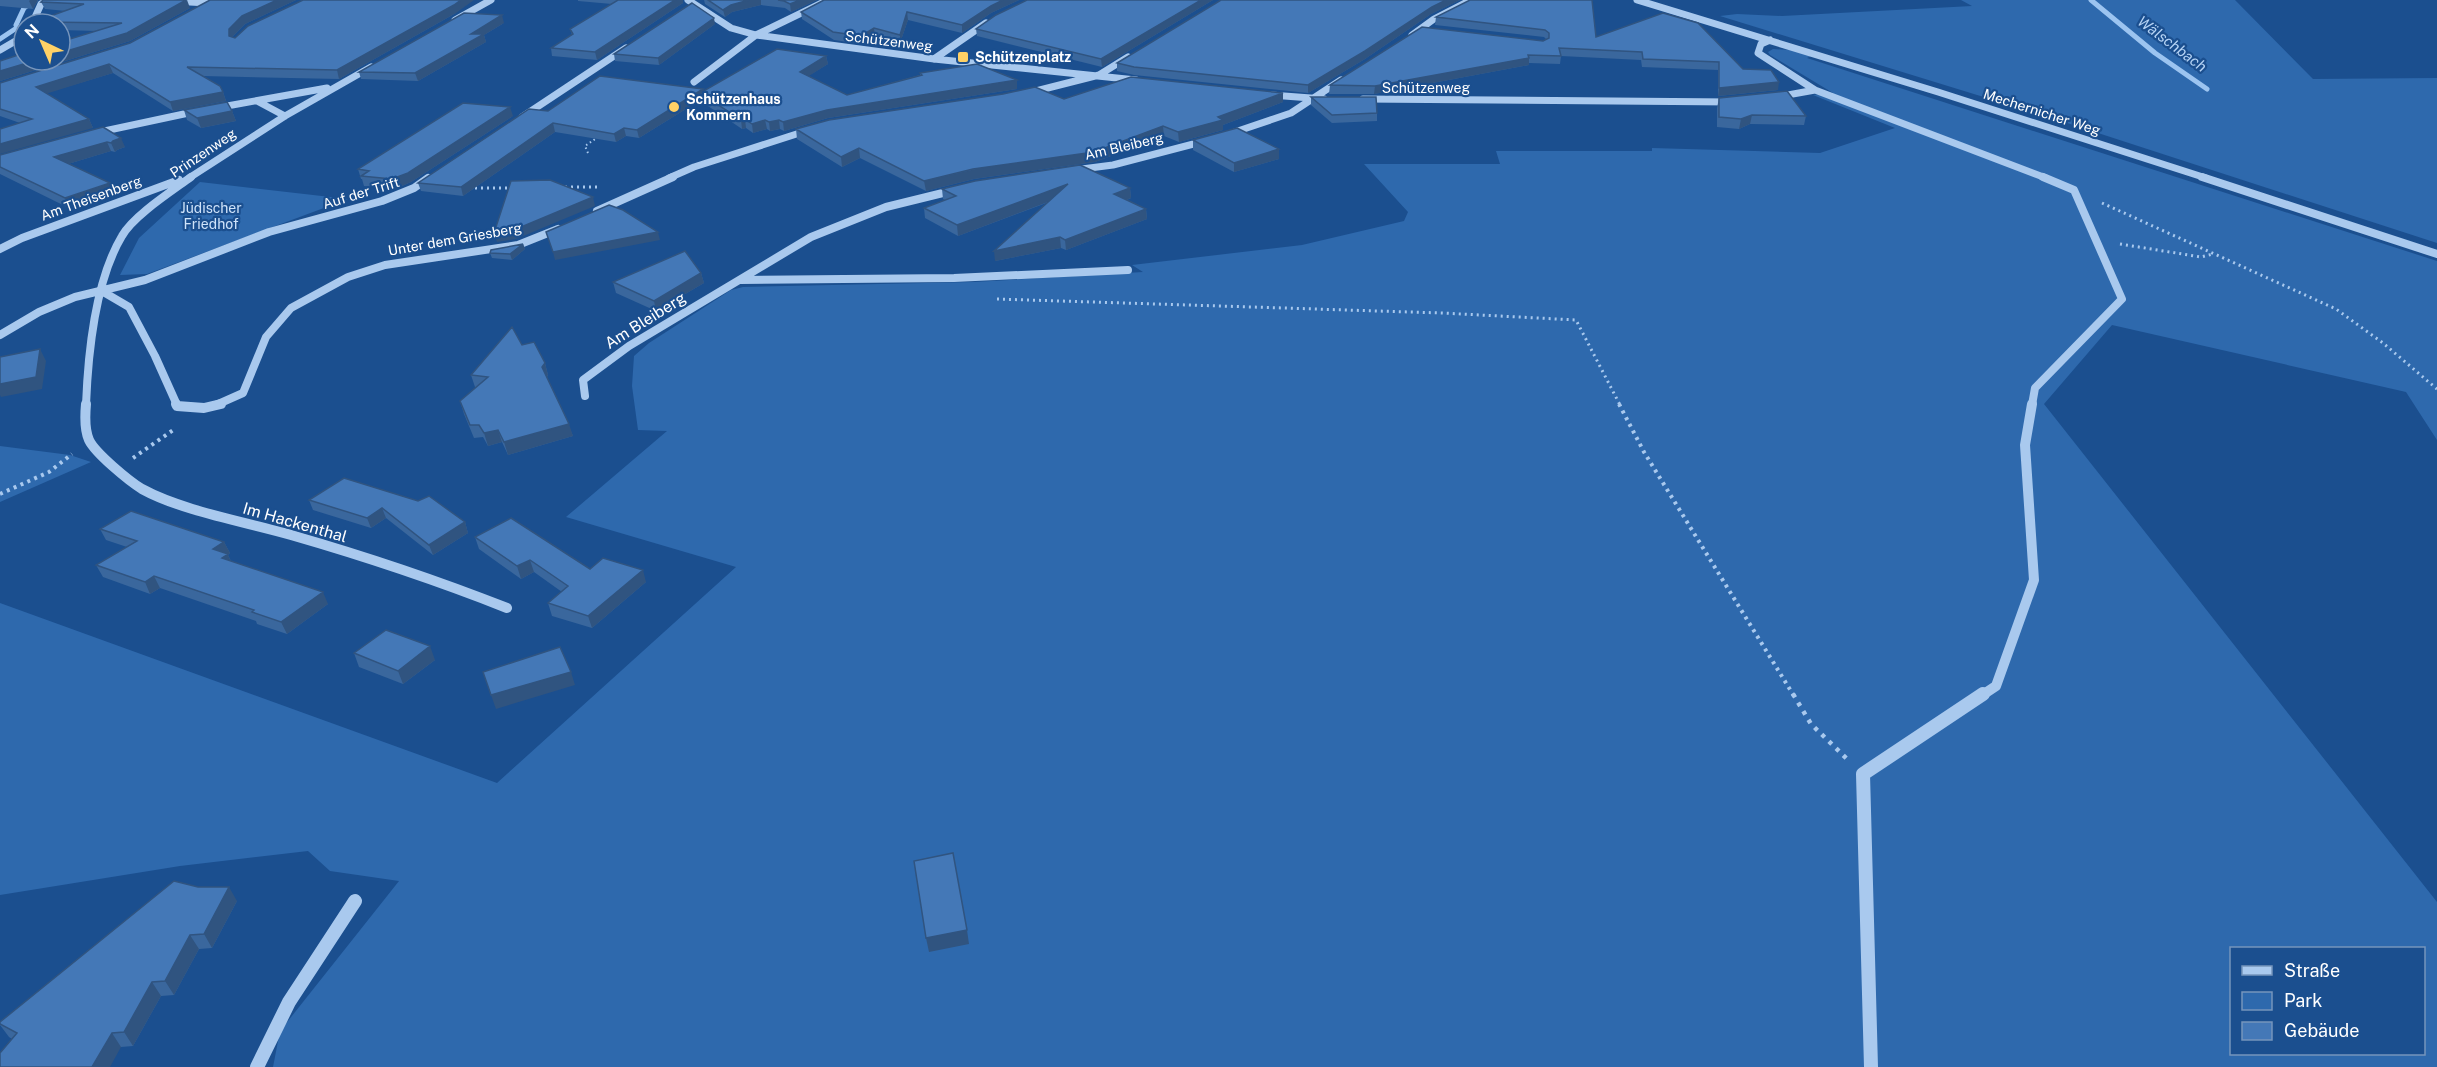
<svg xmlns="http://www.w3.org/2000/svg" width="2437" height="1067" font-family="'Public Sans',sans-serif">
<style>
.green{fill:#2e69ad;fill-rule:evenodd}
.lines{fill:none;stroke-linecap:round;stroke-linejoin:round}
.stream{stroke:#9cc4f0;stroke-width:5}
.path-far3{stroke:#a9c9ee;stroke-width:2;stroke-dasharray:1.5 3;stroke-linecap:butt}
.path-far2{stroke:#a9c9ee;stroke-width:3;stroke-dasharray:2 4;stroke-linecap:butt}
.path-far1{stroke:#a9c9ee;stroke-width:4;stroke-dasharray:3 4.5;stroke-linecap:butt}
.path{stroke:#a9c9ee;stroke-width:4.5;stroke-dasharray:4 6;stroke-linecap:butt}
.minor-far3{stroke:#a9c9ee;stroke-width:7}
.minor-far2{stroke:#a9c9ee;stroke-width:8}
.minor-far1{stroke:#a9c9ee;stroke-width:10}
.minor{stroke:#a9c9ee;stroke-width:14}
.wall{fill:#3a679d}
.shaded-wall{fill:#305480}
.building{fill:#4478b7;stroke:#305480;stroke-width:1.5}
.poi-dot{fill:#ffd166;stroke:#1b4f8f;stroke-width:2}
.labels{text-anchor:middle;stroke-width:4.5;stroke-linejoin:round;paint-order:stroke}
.far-street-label{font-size:14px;fill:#fff;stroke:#1b4f8f}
.far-poi-label{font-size:14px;font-weight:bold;fill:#fff;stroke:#1b4f8f;text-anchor:start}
.far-park-label{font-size:14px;fill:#cfe3fa;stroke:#1b4f8f}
.far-water-label{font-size:15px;font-style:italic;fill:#b5d3f5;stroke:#1b4f8f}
.street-label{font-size:16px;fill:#fff;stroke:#1b4f8f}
</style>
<rect width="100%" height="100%" fill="#1b4f8f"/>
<!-- green -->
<path class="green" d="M1961 0H2235L2313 79 2437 78V243L2058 120 1720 16 1737 14 1782 16 1972 6Z
M1773 49 1791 50 1811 56 1807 58 2437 261V440L2406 392 2112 325 2044 404 2437 902V1067H273L280 1031 399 881 330 871 308 851 180 866 0 895V603L497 783 736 567 566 517 667 431 638 430 632 386 634 356 649 343 731 290 743 287 974 282 1143 272 1132 265 1302 245 1404 221 1408 212 1364 164H1500L1496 151H1652V148L1820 153 1895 128 1813 95 1833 93 1770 55 1768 52ZM2232 948H2424V1054H2232Z
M200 182 348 199 147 274 120 275 139 238Z
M0 446 70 455 91 462 0 502Z"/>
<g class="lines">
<!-- stream -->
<path class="stream" d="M2091 0 2155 53 2207 89
M16 25 24 8 35 0
M0 39 15 29"/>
<!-- path-far3 -->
<path class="path-far3" d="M588 153 585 146 598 137"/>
<!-- path-far2 -->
<path class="path-far2" d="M565 187H597
M469 188H513
M2102 203 2336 309 2383 343 2437 389
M2120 244 2201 257 2213 254
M997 299 1442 313 1576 320 1620 405"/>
<!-- path-far1 -->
<path class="path-far1" d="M1619 404 1644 452 1794 696
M133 458 176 428
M0 494 49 472 72 454"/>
<!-- path -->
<path class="path" d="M1793 694 1811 724 1847 759"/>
<!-- minor-far3 -->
<path class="minor-far3" d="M154 0 208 3
M688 0 731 28 756 35 934 59 1136 80
M1637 0 1938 92 2206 178
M455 20 491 0
M32 24 41 4 49 0
M1412 35 1434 19 1471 0
M1770 40 1761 44 1758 53 1815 90 2046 178
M0 50 24 36
M934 59 986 23
M694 82 756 35 828 0
M1028 93 1099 75 1128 57
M1271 95 1324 99
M1777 97 1815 90
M1363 99 1732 102
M257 101 285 116
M216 108 327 88
M522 117 626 48
M95 133 198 111
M1229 134 1291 113 1341 80
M1074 170 1113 165 1205 141
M189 178 285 116 371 67
M669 178 694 167 809 130"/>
<!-- minor-far2 -->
<path class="minor-far2" d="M2202 177 2437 254
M597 211 673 177
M0 249 22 238 179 180
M740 280 954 278 1128 270
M100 290 129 307 155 356 177 405
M0 335 39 312 75 297 145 280 269 232 382 201 414 188 428 178
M585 396 583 380 629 346 811 237 886 207 955 190
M86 405C88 354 95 281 122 236 133 216 172 191 191 177
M216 405 243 393 266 337 291 308 348 277 385 265 518 245 558 229
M2032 405 2035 388 2122 299 2074 190 2043 177"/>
<!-- minor-far1 -->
<path class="minor-far1" d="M86 404C85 415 84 429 89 440 95 453 129 481 142 489 182 511 246 522 291 535 364 556 436 580 507 608
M176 404 177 406 204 408 221 404
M1981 696 1996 686 2034 580 2025 445 2032 404"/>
<!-- minor -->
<path class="minor" d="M257 1067 289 1002 355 901
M1871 1067 1863 774 1983 694"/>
</g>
<!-- wall -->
<path class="wall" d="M0 0H38L33 9 0 6Z
M210 0H296L245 24 232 37 235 38 456 13 339 79 202 76 223 92 226 101 173 111 113 73 46 93 89 119 93 128 20 123 0 116V83L130 43Z
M578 0H683V3L597 60 552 56 551 48 572 35 570 29 612 4 578 1Z
M704 0H817L791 12 785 8 761 5 732 12 725 17 705 4Z
M824 0H1019L991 13 962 33 908 20 900 43 875 36 862 44 834 40 802 19 801 12Z
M1027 0H1213L1102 67 977 36 976 29Z
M1221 0H1460L1431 14 1365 59 1308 93 1134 75 1117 71V63Z
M1470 0 1596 37 1663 13 1743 69 1778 90 1718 96V70L1642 67 1641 60 1561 56 1560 64 1529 63V65L1374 94H1329L1330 85 1543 41 1546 39 1544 37 1435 25 1436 17Z
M41 2 190 8 130 41 0 81V61L97 31 60 30V24H43L42 19 66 11 45 9Z
M504 23 484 35 486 42 418 81 361 79 359 72Z
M715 24 659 65 615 61 614 54Z
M826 56 828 64 808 76 847 95 920 75V73L1017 80V89L828 118 784 131 780 129 770 131 767 129 753 133 746 128 742 129 702 102V99L639 138 626 136 616 142 555 132 463 196 421 191 418 183 548 111 703 89 704 91Z
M1311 97 1377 113V121L1332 123 1311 105Z
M1719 98 1806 116 1804 125 1750 124 1739 129 1717 127V108Z
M1064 99 1283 102 1223 125V130L1179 142 1164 136 1095 162 974 179 926 191 860 158 842 167 797 139 796 129Z
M184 110 232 111 236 121 201 128 187 120Z
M513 116 411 182 395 189 364 186 362 179H361L358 169Z
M103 127 125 147 117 150 115 152 111 151 68 164 114 192 69 208 0 174V155Z
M1193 140 1279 149V159L1234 172 1193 150Z
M1130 188 1131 198 1127 200 1146 209 1147 219 1066 250 1061 248 995 261 1049 202 958 236 925 218 924 208 945 200 943 199 942 189Z
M523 244 525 249 512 260 492 258 490 253Z
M701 273 704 283 656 311 616 293 613 282Z
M522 345 545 363 548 375 547 377 573 436 508 455 502 442 488 446 483 437 474 438 464 414 460 401 477 387H475L471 375Z
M344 478 465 522 468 533 433 555 386 518 371 528 313 510 309 500Z
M100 529 224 542 230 553 228 555 231 561 328 604 287 634 257 624 256 621 160 588 150 594 103 577 96 565 127 547 106 540Z
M475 537 590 569 646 582 592 628 552 616 548 603 562 592 534 572 521 579 479 549Z
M354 653 435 660 403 684 359 667Z
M237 901 212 948 199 949 174 995 161 996 133 1046 121 1047 12 1039 9 1037 0 1025V1022Z"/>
<!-- shaded-wall -->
<path class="shaded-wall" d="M30 0H38L33 9 29 1Z
M187 0 190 8 130 41 0 81V71L37 60H60V53Z
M277 0H296L245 24 232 37 229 36V29L242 16Z
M461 0H474L456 13 339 79 337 70Z
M675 0H683V3L597 60 595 52Z
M749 0H761V5L732 12 725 17 723 10 731 5Z
M800 0H817L791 12 790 4Z
M1003 0H1019L991 13 962 33V25L991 6Z
M1201 0H1213L1102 67 1101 59Z
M1446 0H1460L1431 14 1365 59 1308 93V85L1432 7Z
M907 12 908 20 900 43V35Z
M502 15 504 23 484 35 486 42 418 81 415 73 471 34Z
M714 18 715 24 659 65 658 58Z
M874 28 875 36 862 44 861 36Z
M826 56 828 64 801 81 800 72Z
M1529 58V65L1374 94 1375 86Z
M109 64 113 73 39 96 36 87Z
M1017 80V89L828 118 784 131 783 122 827 110Z
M1779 82 1778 90 1718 96 1719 88Z
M703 89 705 96 700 93 702 99 639 138 637 130Z
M223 92 226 101 173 111 170 102Z
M1283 93V102L1223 125V130L1179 142 1178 132Z
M510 107 513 116 411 182 395 189 392 179Z
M232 111 236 121 201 128 197 118Z
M1752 115 1750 124 1739 129 1741 119Z
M89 119 93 128 0 154V144Z
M745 119 746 128 742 129 741 120Z
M765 120 767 129 753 133 752 124Z
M779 120 780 129 770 131 769 122Z
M553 123 555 132 463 196 461 187Z
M1163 126 1164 136 1095 162 974 179 926 191 924 181Z
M624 128 626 136 616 142 614 134Z
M121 138 125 147 117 150 115 152 111 143 113 141Z
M107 142 111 151 58 167 54 157Z
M859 148 860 158 842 167 841 157Z
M1279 149V159L1234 172V163Z
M110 183 114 192 69 208 65 198Z
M1068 184 1069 194 958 236 957 225Z
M1130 188 1131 198 1115 204 1114 194Z
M593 197 595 206 516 239 497 242 494 233Z
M1146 209 1147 219 1066 250 1065 240Z
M658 232 660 240 555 260 553 252Z
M1060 237 1061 248 995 261 994 251Z
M523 244 525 249 512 260 510 254Z
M701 273 704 283 656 311 654 301Z
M40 349 46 361 42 389 1 397 0 395V384Z
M545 363 548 375 545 379 542 367Z
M569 424 573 436 508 455 504 442Z
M498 430 502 442 488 446 484 433Z
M382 508 386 518 371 528 367 518Z
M465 522 468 533 433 555 429 545Z
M224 542 230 553 228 555 233 566 227 570 213 549Z
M530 560 534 572 521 579 517 566Z
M643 570 646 582 592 628 588 616Z
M154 576 160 588 150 594 145 582Z
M323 592 328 604 287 634 281 622Z
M430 646 435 660 403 684 398 671Z
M571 672 575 685 496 709 491 695Z
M229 887 237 901 212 948 204 934Z
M967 930 969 944 929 952 926 938Z
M190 935 199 949 174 995 165 981Z
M152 982 161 996 133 1046 124 1032Z
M112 1033 121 1047 110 1067H92Z"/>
<!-- building -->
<path class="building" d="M43 0H186L127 33 60 53V42L122 23 42 22V19L84 4 41 2Z
M210 0H277L242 16 229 29V36L235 38 248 26 303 0H461L454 5 337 70 187 67 220 86 223 92 170 102 109 64 36 87 89 119 0 144V129L32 119 0 109V83L130 43Z
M618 0H675L595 52 551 48 573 34 570 29Z
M708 0H749L731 5 723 10Z
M778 0H800L790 4 784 1Z
M824 0H1003L991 6 962 25 907 12 900 35 874 28 861 36 833 32 801 12Z
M1027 0H1201L1101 59 976 29 996 15Z
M1221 0H1446L1432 7 1365 51 1308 85 1134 67 1117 63Z
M1470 0H1592L1596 37 1663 13 1698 23 1743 69 1771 70 1779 82 1719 88V62L1643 59 1642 52 1559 48 1561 56 1528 55 1529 58 1375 86 1330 85 1422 27 1543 41 1549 38V33L1545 30 1436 17Z
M692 3 714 18 658 58 614 54Z
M464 13 502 15 471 34H484L415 73 359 72Z
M777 49 826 56 800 72 847 95 922 75 920 73 977 64 1017 80 827 110 783 122 779 120 769 122 765 120 752 124 745 119 741 120 700 93Z
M24 53V60H37L0 71V61Z
M600 76 703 89 637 130 624 128 614 134 553 123 461 187 418 183 529 109 548 111Z
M1131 77 1283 93 1218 117 1223 120 1178 132 1163 126 1094 152 973 169 924 181 859 148 841 157 796 129 829 120 1003 94 1035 87 1064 99Z
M1787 91 1806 116 1752 115 1741 119 1719 117V98Z
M1311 97H1376L1377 113 1332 115Z
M227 102 232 111 197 118 184 110Z
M463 103 510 107 408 173 392 179 361 176 369 171 358 169Z
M103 127 121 138 113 141 111 143 107 142 54 157 110 183 65 198 0 167V155Z
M1237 128 1279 149 1234 163 1193 140Z
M1080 165 1130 188 1114 194 1146 209 1065 240 1060 237 994 251 1068 184 957 225 924 208 956 196 942 189 975 181Z
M550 180 593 197 514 230 494 233 511 181Z
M609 205 623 210 658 232 553 252 546 232Z
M523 244 510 254 490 253 491 250Z
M685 251 701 273 654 301 613 282Z
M512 327 522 345 534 342 545 363 542 367 569 424 504 442 498 430 484 433 479 425H470L460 401 488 377 471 375Z
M40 349 36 377 0 384V357Z
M344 478 418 501 429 496 465 522 429 545 382 508 367 518 309 500Z
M131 511 224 542 213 549 228 554 222 558 323 592 281 622 252 612 254 610 154 576 145 582 96 565 137 541 100 529Z
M511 518 590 569 603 558 643 570 588 616 548 603 568 586 530 560 517 566 475 537Z
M386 630 430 646 398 671 354 653Z
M560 647 571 672 491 695 483 672Z
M953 853 967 930 926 938 914 861Z
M174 881 198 887H229L204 934 190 935 165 981 152 982 124 1032 112 1033 92 1067H0V1053L17 1033 0 1024V1022Z"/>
<!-- markers -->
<g class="poi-dot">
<rect x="957" y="51" width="12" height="12" rx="3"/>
<circle cx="674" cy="107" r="6"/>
</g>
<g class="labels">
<!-- far-street labels -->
<g class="far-street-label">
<text transform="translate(889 41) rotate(7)" y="5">Schützenweg</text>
<text x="1426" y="93">Schützenweg</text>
<text transform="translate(2042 112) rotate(18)" y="5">Mechernicher Weg</text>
<text transform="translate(1124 146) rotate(-13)" y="5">Am Bleiberg</text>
<text transform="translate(203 153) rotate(-34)" y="5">Prinzenweg</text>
<text transform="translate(361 193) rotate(-17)" y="5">Auf der Trift</text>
<text transform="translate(91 198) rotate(-20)" y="5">Am Theisenberg</text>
<text transform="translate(455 239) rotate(-10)" y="5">Unter dem Griesberg</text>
</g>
<!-- far-poi labels -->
<g class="far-poi-label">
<text x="975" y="62">Schützenplatz</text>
<text x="686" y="104">Schützenhaus<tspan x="686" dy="16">Kommern</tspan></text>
</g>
<!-- far-park labels -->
<g class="far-park-label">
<text x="211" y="213">Jüdischer<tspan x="211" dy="16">Friedhof</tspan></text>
</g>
<!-- far-water labels -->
<g class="far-water-label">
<text transform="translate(2172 44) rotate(37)" y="5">Wälschbach</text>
</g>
<!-- street labels -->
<g class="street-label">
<text transform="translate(645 320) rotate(-32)" y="6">Am Bleiberg</text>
<text transform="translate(295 522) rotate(16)" y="6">Im Hackenthal</text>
</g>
</g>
<!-- legend -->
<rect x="2230" y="947" width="195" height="108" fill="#1b4f8f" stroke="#7695bc" stroke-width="1.5"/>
<rect x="2242" y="966" width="30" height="9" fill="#a9c9ee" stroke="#7695bc" stroke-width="1.5"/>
<text x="2284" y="977" font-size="18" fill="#ffffff">Straße</text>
<rect x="2242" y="992" width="30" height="18" fill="#2e69ad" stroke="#7695bc" stroke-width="1.5"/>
<text x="2284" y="1007" font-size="18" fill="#ffffff">Park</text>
<rect x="2242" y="1022" width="30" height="18" fill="#4478b7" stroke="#7695bc" stroke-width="1.5"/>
<text x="2284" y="1037" font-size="18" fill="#ffffff">Gebäude</text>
<!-- north arrow -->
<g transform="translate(42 42) rotate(316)"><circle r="28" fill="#1b4f8f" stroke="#7695bc" stroke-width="1.5"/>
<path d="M0-4.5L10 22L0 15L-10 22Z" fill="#ffd166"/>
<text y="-9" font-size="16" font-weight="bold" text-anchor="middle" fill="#ffffff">N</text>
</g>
</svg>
